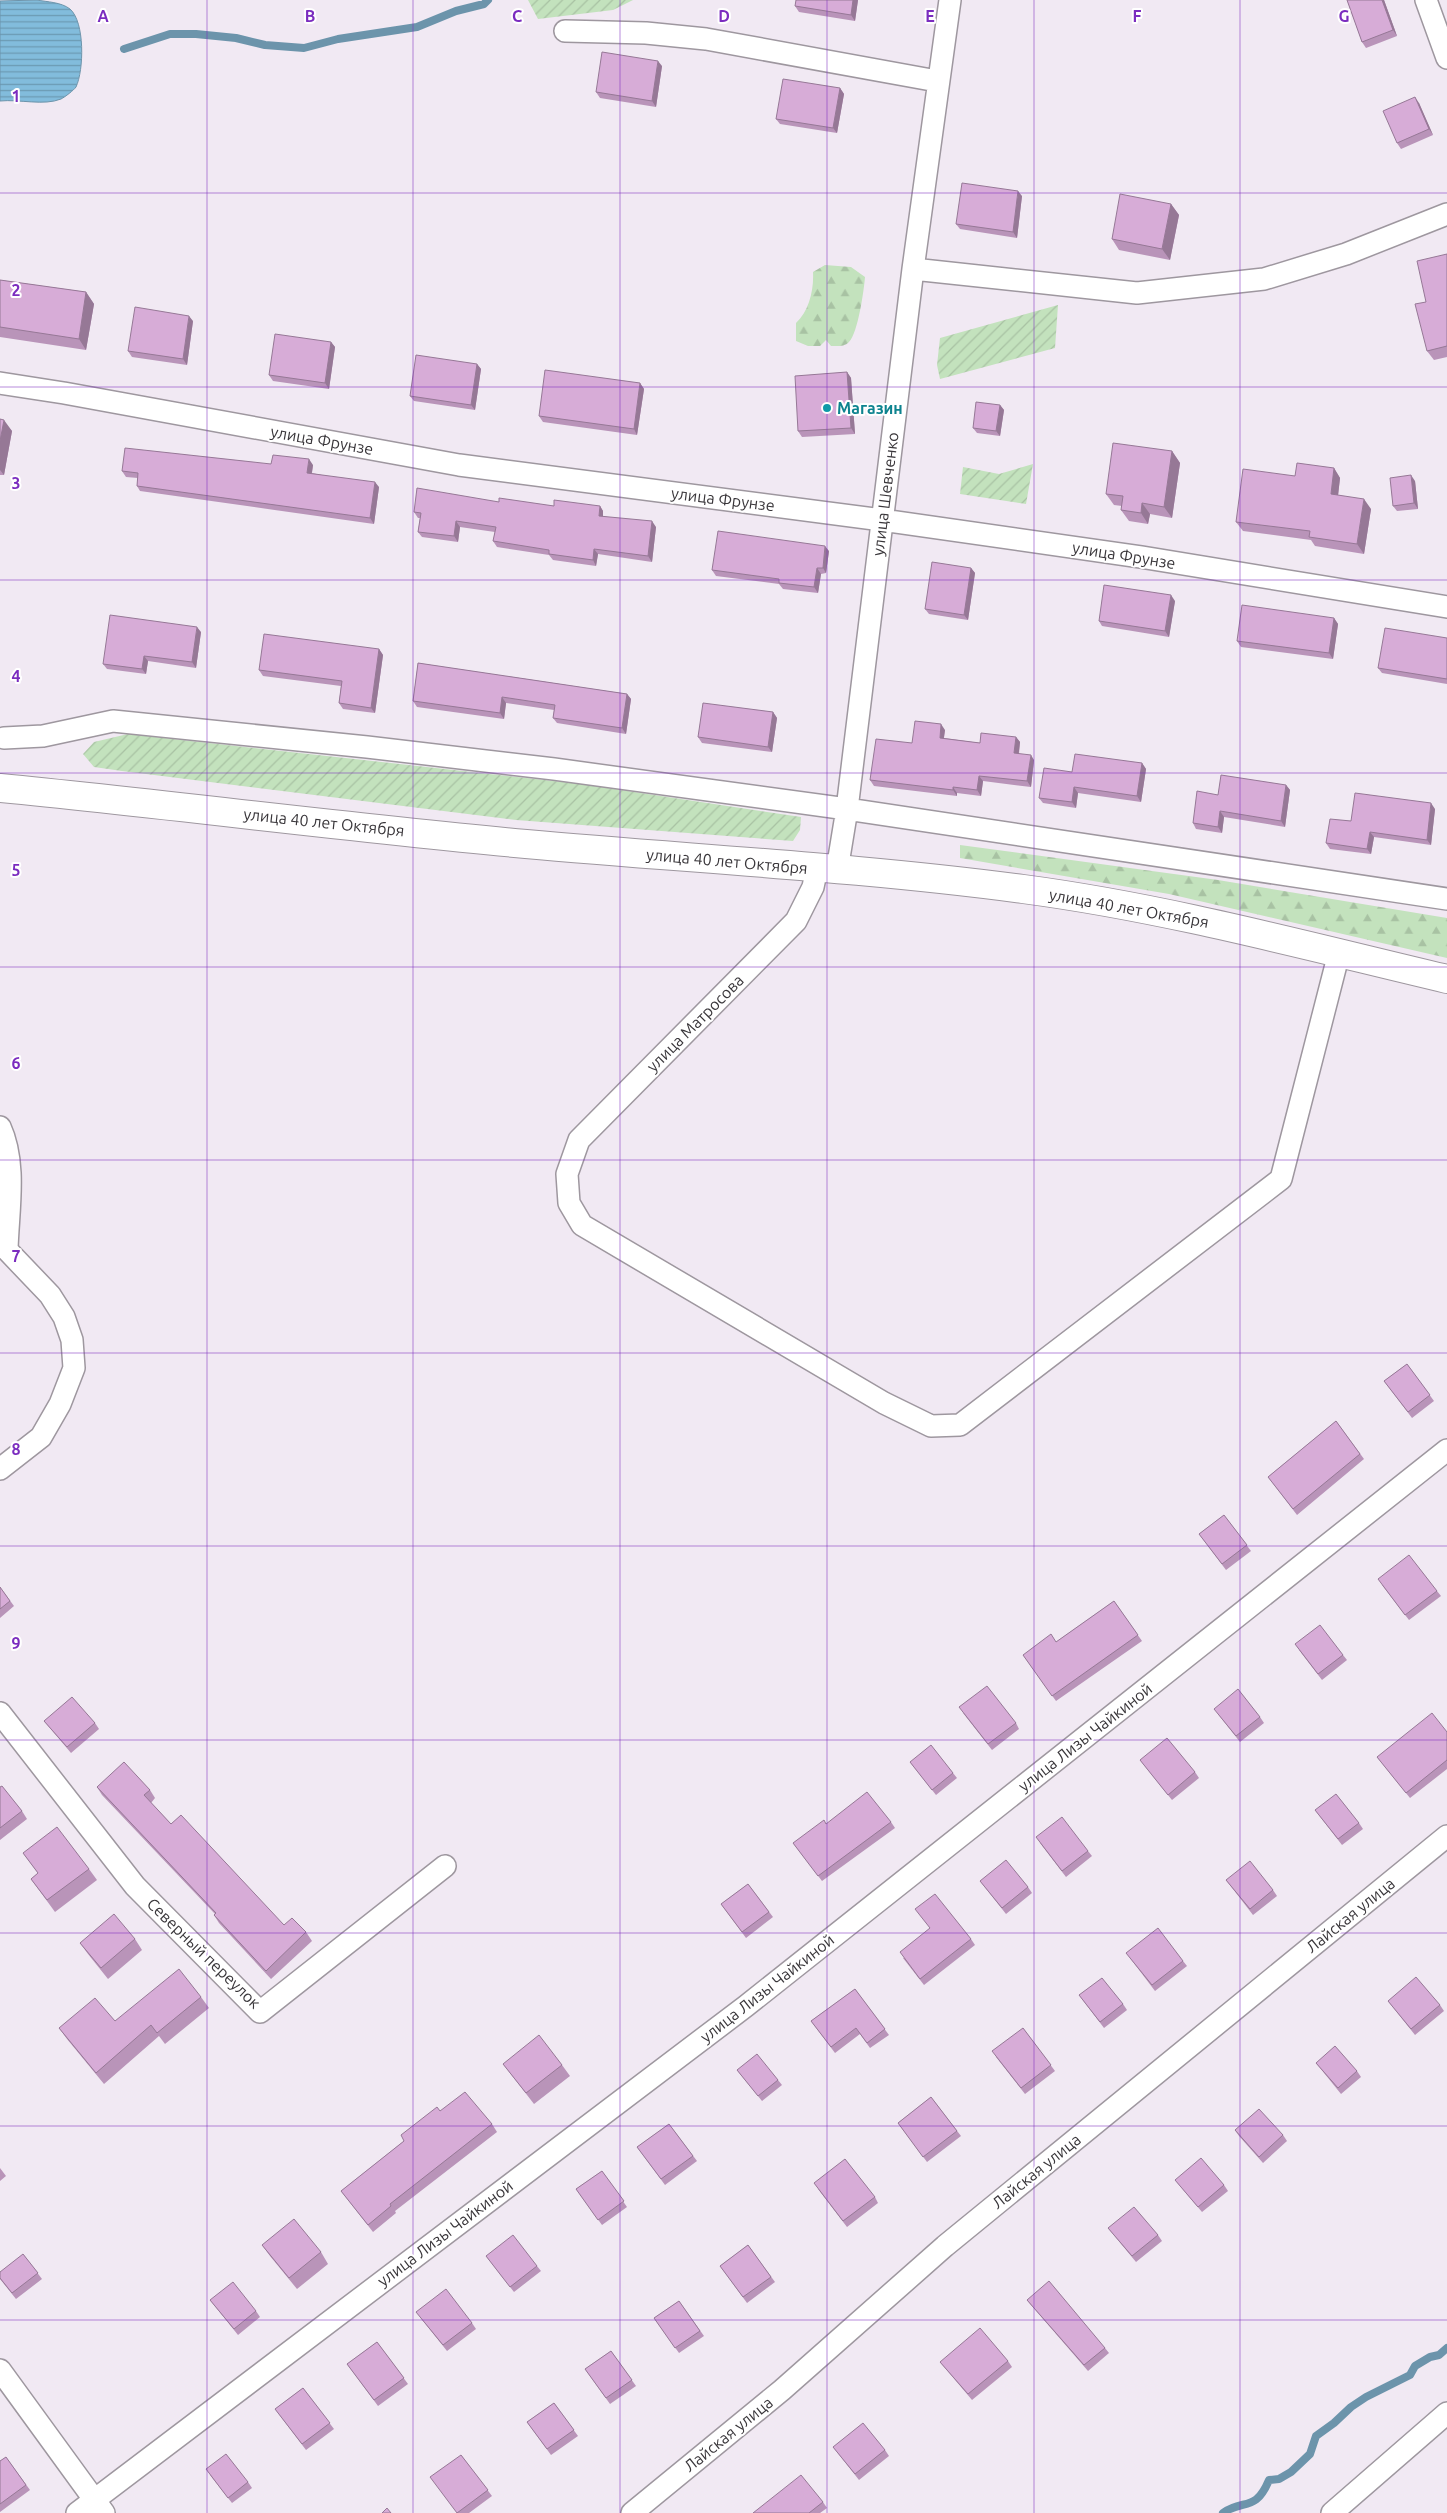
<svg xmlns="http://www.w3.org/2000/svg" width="1447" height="2513" font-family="Ubuntu,sans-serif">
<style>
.forest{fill:url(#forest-firs)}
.garden{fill:url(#garden-furrows)}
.water{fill:url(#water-rules);stroke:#6c94ab}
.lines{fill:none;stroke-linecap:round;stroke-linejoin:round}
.stream{stroke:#6c94ab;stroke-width:8}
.minor-casing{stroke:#9e979f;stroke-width:24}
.primary-casing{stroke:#9e979f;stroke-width:30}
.minor{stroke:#fff;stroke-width:21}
.primary{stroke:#fff;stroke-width:28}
.wall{fill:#b994b9}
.shaded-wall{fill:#967896}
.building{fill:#d7acd7;stroke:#967896}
.grid{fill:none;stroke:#7b2cbf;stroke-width:1;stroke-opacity:0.55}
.culture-dot{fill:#0f9aa8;stroke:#fff;stroke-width:2}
.labels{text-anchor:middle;stroke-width:4;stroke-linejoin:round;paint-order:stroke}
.culture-label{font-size:16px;font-weight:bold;fill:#0d838f;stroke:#fff;text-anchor:start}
.street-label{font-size:16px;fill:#39363a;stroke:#fff}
.grid-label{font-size:16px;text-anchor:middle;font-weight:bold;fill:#7b2cbf;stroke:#fff;stroke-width:4;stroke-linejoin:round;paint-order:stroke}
</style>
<defs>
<pattern id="forest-firs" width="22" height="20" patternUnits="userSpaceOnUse" patternTransform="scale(1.25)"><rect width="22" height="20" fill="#c3e2bd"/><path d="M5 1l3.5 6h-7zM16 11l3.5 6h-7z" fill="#a8c2a3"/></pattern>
<pattern id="garden-furrows" width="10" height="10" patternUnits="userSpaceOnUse" patternTransform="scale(1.25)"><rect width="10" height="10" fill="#c3e2bd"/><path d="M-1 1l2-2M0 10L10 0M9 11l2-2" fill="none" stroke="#a8c2a3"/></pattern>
<pattern id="water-rules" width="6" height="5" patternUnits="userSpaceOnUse" patternTransform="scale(1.25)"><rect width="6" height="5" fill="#82bcdc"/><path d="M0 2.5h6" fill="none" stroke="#6b9ab3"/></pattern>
</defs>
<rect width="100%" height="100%" fill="#f1e9f3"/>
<!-- forest -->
<path class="forest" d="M825 265 851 267 865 277C864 290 858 333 849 342 844 347 838 346 831 346L826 340 820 346H808L796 341V323C809 311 814 290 813 272Z
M960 845 1218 880 1447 918V958L1169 894 960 858Z"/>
<!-- garden -->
<path class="garden" d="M528 0H633L613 10 538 19Z
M1058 305 1055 348 940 379 937 365 940 338Z
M1033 464 1026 504 960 494 963 467 999 474Z
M128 734 581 784 801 817 800 830 793 841 516 820 122 771 94 767 83 754 94 742Z"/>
<!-- water -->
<path class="water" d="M37 0C47 2 61 2 70 9 85 22 84 70 76 87 74 90 65 97 61 99 44 106 19 99 0 101V1Z"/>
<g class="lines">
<!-- stream -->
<path class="stream" d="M124 49 170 34H196L236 38 265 45 304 48 338 39 417 27 456 11 484 4 488 0
M1223 2513C1244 2498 1255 2513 1269 2480L1279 2479 1291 2472 1310 2454 1316 2436 1334 2423 1351 2407 1366 2397 1410 2375 1415 2366 1430 2357 1439 2355 1447 2348"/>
<defs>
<path id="minor" d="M1426 0 1447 58
M565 31 646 33 706 39 937 81
M913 269 1137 293 1264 279 1346 254 1447 214
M0 383 64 393 459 465 882 520 1141 557 1447 607
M4 738 43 736 113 721 367 747 554 769 847 809 1447 899
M817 868 813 887 796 921 579 1140 567 1174 569 1203 582 1225 884 1403 931 1426 960 1425 1281 1179 1339 953
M837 870 847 809 913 269 950 0
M0 1127C17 1164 8 1210 7 1250L50 1295 64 1317 72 1340 74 1368 60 1404 41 1437 0 1469
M0 1713 135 1886 260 2012 445 1866
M0 2370 104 2513
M77 2513 746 2006 1447 1450
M632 2513 782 2390 945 2246 1447 1836
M1332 2513 1447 2413"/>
<path id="primary" d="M0 788C175 805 350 828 526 844 692 859 858 867 1023 889 1167 908 1307 946 1447 979"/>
</defs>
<!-- minor casing -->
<use href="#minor" class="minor-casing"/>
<!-- primary casing -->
<use href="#primary" class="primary-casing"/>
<!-- minor -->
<use href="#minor" class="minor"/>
<!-- primary -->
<use href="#primary" class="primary"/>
</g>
<!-- wall -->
<path class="wall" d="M858 0 855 21 799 12 795 6Z
M1347 0H1384L1397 36 1366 48 1362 42Z
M662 66 656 107 600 98 596 92Z
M840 88 844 94 837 133 780 124 776 119Z
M1419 103 1433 135 1401 149 1397 143Z
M1022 196 1017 238 960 229 956 224Z
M1171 204 1179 215 1170 260 1119 250 1112 239Z
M1447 254V357L1434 360 1427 351 1426 302Z
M0 280 86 292 94 304 86 350 0 337Z
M193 321 187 365 132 357 128 351Z
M331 342 335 347 329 389 273 381 269 375Z
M477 364 481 369 475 410 414 401 410 396Z
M847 372 851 378 855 434 802 437 798 431Z
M640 383 644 389 637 435 543 422 539 416Z
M1000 405 1004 410 1000 436 977 433 973 428Z
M0 419 12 431 4 475H0Z
M1172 451 1180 463 1172 518 1150 514 1148 524 1129 521 1121 510 1122 506 1114 505 1106 494Z
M271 464 313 465 312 473 379 487 374 524 140 491 137 486 138 478 126 477 122 471Z
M1334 468 1340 478 1338 496 1371 509 1364 554 1315 546 1311 540 1243 531 1236 522 1295 476Z
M1415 481 1418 509 1397 511 1393 506Z
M499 502 554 506H600L603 511V516L656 527 652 562 598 554 596 566 553 560 549 555 497 547 493 541 495 532 460 527 458 542 422 537 418 532 420 518H418L414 512Z
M829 551 826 573 821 574 818 593 783 589 779 584 716 576 712 570Z
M971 568 975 573 968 620 929 614 925 609Z
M1175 601 1169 637 1102 626 1099 621Z
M1334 618 1338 624 1333 659 1241 647 1237 641Z
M201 632 196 668 148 661 146 674 107 669 103 664Z
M1447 638V684L1382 673 1378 668Z
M379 649 383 655 375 713 343 709 339 703 341 686 263 676 259 670Z
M418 663 627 694 631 699 626 734 557 723 553 718 554 710 506 703 504 719 417 707 413 701Z
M773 712 777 718 772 752 702 743 698 737Z
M945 730 944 738 980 743 1016 737 1020 742 1019 754 1034 760 1031 787 983 781 981 796 957 793V796L874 786 870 780 912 743Z
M1142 763 1146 769 1141 802 1078 793 1076 808 1043 803 1039 798Z
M1286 785 1290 790 1285 827 1224 817 1222 833 1196 829 1193 823 1218 795Z
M1435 809 1431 845 1374 837 1371 854 1330 849 1326 843Z
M1407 1364 1434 1401 1412 1418 1384 1381Z
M1336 1421 1364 1459 1297 1515 1268 1477Z
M1224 1515 1251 1551 1226 1570 1199 1534Z
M1382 1585 1437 1591 1441 1596 1409 1620Z
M0 1587 14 1606 0 1618Z
M1114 1601 1142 1641 1056 1701 1023 1655 1056 1642Z
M1299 1650 1343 1655 1347 1660 1322 1680Z
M963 1713 1016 1723 1019 1729 992 1750Z
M1218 1714 1260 1717 1264 1723 1240 1742Z
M44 1721 95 1723 99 1729 71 1753Z
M1447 1732V1769L1410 1798 1377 1757Z
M1140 1760 1195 1772 1199 1778 1172 1800Z
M910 1762 953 1773 957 1778 936 1795Z
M0 1787 22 1811 27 1819 0 1840Z
M97 1787 150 1790 155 1798 151 1803 171 1824 284 1925 306 1932 312 1941 271 1979 219 1923 214 1915 215 1914 102 1795Z
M1315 1810 1359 1823 1363 1829 1342 1845Z
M891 1822 895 1828 822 1881 793 1843 826 1824Z
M1040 1843 1088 1851 1092 1856 1066 1877Z
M23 1853 89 1869 97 1880 55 1912 31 1879 38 1873Z
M1226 1880 1273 1890 1277 1896 1253 1915Z
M980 1881 1028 1887 1032 1893 1006 1914Z
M748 1884 773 1917 746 1938 721 1904Z
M135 1939 142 1950 108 1979 88 1954 80 1943Z
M971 1939 975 1945 924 1985 903 1958Z
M1130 1958 1183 1961 1187 1966 1155 1991Z
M855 1989 889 2035 870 2048 860 2034 835 2053 811 2021Z
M1079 1995 1123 2004 1127 2010 1104 2028Z
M201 1997 209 2008 165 2044 159 2036 104 2084 67 2039 59 2028 115 2021Z
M1388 2001 1440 2005 1444 2011 1415 2035Z
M1023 2028 1055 2071 1025 2094 996 2057Z
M1316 2063 1357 2071 1361 2077 1341 2094Z
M503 2064 562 2065 570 2076 534 2104Z
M737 2070 778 2080 782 2085 762 2101Z
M931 2097 961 2136 927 2162 898 2123Z
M440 2111 492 2124 497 2132 395 2211 396 2213 373 2232 341 2191 404 2141Z
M669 2124 697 2161 665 2185 637 2147Z
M1235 2130 1283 2135 1287 2141 1263 2163 1239 2136Z
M0 2168 6 2176 0 2181Z
M602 2171 627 2207 602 2225 576 2189Z
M1175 2180 1224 2185 1228 2191 1202 2212Z
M818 2189 875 2197 878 2203 847 2227Z
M1108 2228 1158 2235 1162 2241 1136 2262Z
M262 2245 321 2252 328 2264 297 2289 270 2256Z
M748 2245 775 2282 747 2303 720 2266Z
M23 2254 42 2279 16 2299 0 2279Z
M486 2256 537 2266 541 2271 514 2292Z
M210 2300 256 2311 260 2317 238 2335Z
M1027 2300 1105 2348 1109 2353 1088 2371 1031 2305Z
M679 2301 704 2336 679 2353 654 2318Z
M420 2317 472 2323 476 2329 447 2351Z
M377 2342 408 2384 378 2406 347 2364Z
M611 2351 636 2386 610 2404 585 2369Z
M1008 2361 1012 2367 972 2400 940 2362Z
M303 2388 334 2429 306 2450 275 2409Z
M554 2403 578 2436 551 2455 527 2422Z
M833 2447 885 2450 889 2456 859 2480Z
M461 2455 492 2496 469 2513H457Z
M6 2457 30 2490 0 2512V2461Z
M210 2475 248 2482 252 2488 232 2503Z
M823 2502 827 2508 820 2513H753Z"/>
<!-- shaded-wall -->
<path class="shaded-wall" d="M853 0H858L855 21 851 15Z
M1382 0H1384L1397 36 1393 30Z
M658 61 662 66 656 107 652 101Z
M840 88 844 94 837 133 833 128Z
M1415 97 1419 103 1433 135 1429 129Z
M1018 191 1022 196 1017 238 1013 232Z
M1171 204 1179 215 1170 260 1162 249Z
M86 292 94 304 86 350 79 339Z
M189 316 193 321 187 365 183 359Z
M331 342 335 347 329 389 325 383Z
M477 364 481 369 475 410 471 405Z
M847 372 851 378 855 434 851 428Z
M640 383 644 389 637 435 634 429Z
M1000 405 1004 410 1000 436 996 431Z
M4 420 12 431 4 475 0 470V441Z
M1172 451 1180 463 1172 518 1164 507Z
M309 459 313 465 311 478 307 473Z
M1334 468 1340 478 1337 504 1331 494Z
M1411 475 1415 481 1418 509 1414 503Z
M375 482 379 487 374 524 370 518Z
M1364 499 1371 509 1364 554 1357 544Z
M1142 503 1150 514 1148 524 1141 513Z
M600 506 603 511V521L599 516Z
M456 521 460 527 458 542 454 536Z
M652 521 656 527 652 562 648 556Z
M825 546 829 551 826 573 823 568Z
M594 549 598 554 596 566 593 560Z
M817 568 821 574 818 593 814 587Z
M971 568 975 573 968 620 964 615Z
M1171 595 1175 601 1169 637 1165 631Z
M1334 618 1338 624 1333 659 1329 653Z
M197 627 201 632 196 668 192 662Z
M379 649 383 655 375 713 371 708Z
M144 656 148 661 146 674 142 669Z
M627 694 631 699 626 734 622 728Z
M502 697 506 703 504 719 500 713Z
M773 712 777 718 772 752 768 747Z
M941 724 945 730 943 743 940 738Z
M1016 737 1020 742 1018 759 1014 753Z
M1031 755 1034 760 1031 787 1027 781Z
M1142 763 1146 769 1141 802 1137 796Z
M979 776 983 781 981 796 977 790Z
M1286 785 1290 790 1285 827 1281 821Z
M953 787 957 793V796L953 790Z
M1074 787 1078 793 1076 808 1072 802Z
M1431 803 1435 809 1431 845 1427 840Z
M1220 811 1224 817 1222 833 1218 827Z
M1370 832 1374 837 1371 854 1367 849Z"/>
<!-- building -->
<path class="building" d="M796 0H853L851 15 795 6Z
M1347 0H1382L1393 30 1362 42Z
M602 52 658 61 652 101 596 92Z
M783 79 840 88 833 128 776 119Z
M1415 97 1429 129 1397 143 1383 111Z
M962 183 1018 191 1013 232 956 224Z
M1120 194 1171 204 1162 249 1112 239Z
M1447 254V346L1427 351 1415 304 1426 302 1417 261Z
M0 280 86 292 79 339 0 327Z
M135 307 189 316 183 359 128 351Z
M275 334 331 342 325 383 269 375Z
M416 355 477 364 471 405 410 396Z
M545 370 640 383 634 429 539 416Z
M847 372 851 428 798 431 795 376Z
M976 402 1000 405 996 431 973 428Z
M0 419 4 420 0 441Z
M1113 443 1172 451 1164 507 1142 503 1141 513 1121 510 1123 496 1106 494Z
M125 448 271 464 273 455 309 459 307 473 375 482 370 518 137 486 138 473 122 471Z
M1297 463 1334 468 1331 494 1364 499 1357 544 1309 537 1310 531 1236 522 1243 469 1295 476Z
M1411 475 1414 503 1393 506 1390 478Z
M417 488 499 502V498L554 506V500L600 506 599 516 652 521 648 556 594 549 593 560 549 554V550L493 541 496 527 456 521 454 536 418 532 421 513 414 512Z
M718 531 825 546 823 568H817L814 587 779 583V579L712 570Z
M932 562 971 568 964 615 925 609Z
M1104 585 1171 595 1165 631 1099 621Z
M1242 605 1334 618 1329 653 1237 641Z
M110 615 197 627 192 662 144 656 142 669 103 664Z
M1385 628 1447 638V679L1378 668Z
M264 634 379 649 371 708 339 703 342 681 259 670Z
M418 663 627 694 622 728 553 718 555 705 502 697 500 713 413 701Z
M703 703 773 712 768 747 698 737Z
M915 721 941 724 940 738 980 743 981 733 1016 737 1014 753 1031 755 1027 781 979 776 977 790 953 787V790L870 780 876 739 912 743Z
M1075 754 1142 763 1137 796 1074 787 1072 802 1039 798 1044 768 1072 772Z
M1221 775 1286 785 1281 821 1220 811 1218 827 1193 823 1197 791 1218 795Z
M1355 793 1431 803 1427 840 1370 832 1367 849 1326 843 1330 819 1351 821Z
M1407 1364 1430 1395 1408 1412 1384 1381Z
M1336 1421 1360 1454 1293 1509 1268 1477Z
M1224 1515 1247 1545 1222 1564 1199 1534Z
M1409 1555 1437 1591 1405 1615 1378 1579Z
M0 1587 10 1601 0 1609Z
M1114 1601 1138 1635 1052 1696 1023 1655 1051 1634 1056 1642Z
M1320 1625 1343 1655 1318 1674 1295 1644Z
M987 1686 1016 1723 988 1744 959 1707Z
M1238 1689 1260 1717 1236 1736 1214 1709Z
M72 1697 95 1723 67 1747 44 1721Z
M1432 1713 1447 1732V1760L1406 1793 1377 1757Z
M1167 1738 1195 1772 1168 1795 1140 1760Z
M931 1745 953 1773 932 1790 910 1762Z
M124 1762 150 1790 144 1795 171 1824 181 1815 284 1925 292 1918 306 1932 266 1971 214 1915 216 1913 97 1787Z
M2 1786 22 1811 0 1828V1787Z
M867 1792 891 1822 818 1876 793 1843 824 1820 826 1824Z
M1336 1794 1359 1823 1338 1839 1315 1810Z
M1062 1817 1088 1851 1062 1871 1036 1837Z
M57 1827 89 1869 47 1900 31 1879 38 1873 23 1853Z
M1006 1860 1028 1887 1002 1908 980 1881Z
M1250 1861 1273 1890 1250 1909 1226 1880Z
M748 1884 769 1912 742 1932 721 1904Z
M935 1894 971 1939 920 1979 900 1952 930 1928 915 1909Z
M114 1914 135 1939 101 1968 80 1943Z
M1158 1928 1183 1961 1152 1985 1126 1953Z
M179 1969 201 1997 157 2033 151 2025 96 2073 59 2028 95 1998 115 2021Z
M1416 1977 1440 2005 1411 2029 1388 2001Z
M1102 1978 1123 2004 1100 2022 1079 1995Z
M855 1989 885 2029 867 2043 856 2028 831 2047 811 2021Z
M1023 2028 1051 2065 1021 2088 992 2051Z
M539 2035 562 2065 526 2093 503 2064Z
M1335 2046 1357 2071 1338 2088 1316 2063Z
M757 2054 778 2080 758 2096 737 2070Z
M465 2092 492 2124 390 2204 391 2206 368 2225 341 2191 404 2141 401 2135 437 2107 440 2111Z
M931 2097 957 2131 923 2157 898 2123Z
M1259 2109 1283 2135 1259 2157 1235 2130Z
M669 2124 693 2156 661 2179 637 2147Z
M1201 2158 1224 2185 1198 2207 1175 2180Z
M845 2159 875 2197 843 2221 814 2183Z
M602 2171 624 2201 598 2220 576 2189Z
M1134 2207 1158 2235 1132 2256 1108 2228Z
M294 2219 321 2252 289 2278 262 2245Z
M513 2235 537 2266 510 2287 486 2256Z
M748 2245 771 2277 743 2297 720 2266Z
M23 2254 38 2273 12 2293 0 2278V2272Z
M1049 2281 1105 2348 1084 2365 1027 2300Z
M233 2282 256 2311 234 2329 210 2300Z
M446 2289 472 2323 443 2345 416 2312Z
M679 2301 700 2331 675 2348 654 2318Z
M980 2328 1008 2361 968 2394 940 2362Z
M377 2342 404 2378 374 2400 347 2364Z
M611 2351 632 2380 606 2398 585 2369Z
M303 2388 330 2423 302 2444 275 2409Z
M554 2403 574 2430 547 2449 527 2422Z
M863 2423 885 2450 855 2474 833 2447Z
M226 2454 248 2482 228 2498 206 2469Z
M461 2455 488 2490 457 2513 430 2477Z
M6 2457 26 2485 0 2504V2461Z
M801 2475 823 2502 809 2513H753Z
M387 2508 391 2513H382Z"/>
<!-- grid -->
<path class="grid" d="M207 0V2513M413 0V2513M620 0V2513M827 0V2513M1034 0V2513M1240 0V2513M0 193H1447M0 387H1447M0 580H1447M0 773H1447M0 967H1447M0 1160H1447M0 1353H1447M0 1546H1447M0 1740H1447M0 1933H1447M0 2126H1447M0 2320H1447"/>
<!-- markers -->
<circle class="culture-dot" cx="827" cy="408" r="5"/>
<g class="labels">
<!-- culture labels -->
<g class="culture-label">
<text x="837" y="414">Магазин</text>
</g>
<!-- street labels -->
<g class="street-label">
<text transform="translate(322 440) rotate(10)" y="6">улица Фрунзе</text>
<text transform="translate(885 494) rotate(-83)" y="6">улица Шевченко</text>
<text transform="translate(723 499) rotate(7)" y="6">улица Фрунзе</text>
<text transform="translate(1124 555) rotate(9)" y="6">улица Фрунзе</text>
<text transform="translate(324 822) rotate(6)" y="6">улица 40 лет Октября</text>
<text transform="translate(727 861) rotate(5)" y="6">улица 40 лет Октября</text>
<text transform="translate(1129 908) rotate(10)" y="6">улица 40 лет Октября</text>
<text transform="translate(695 1023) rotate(-45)" y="6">улица Матросова</text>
<text transform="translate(1085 1737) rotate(-38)" y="6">улица Лизы Чайкиной</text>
<text transform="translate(1350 1915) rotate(-39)" y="6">Лайская улица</text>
<text transform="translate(204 1953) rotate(44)" y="6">Северный переулок</text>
<text transform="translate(767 1988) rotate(-38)" y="6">улица Лизы Чайкиной</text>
<text transform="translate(1036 2171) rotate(-39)" y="6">Лайская улица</text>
<text transform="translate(445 2233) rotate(-37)" y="6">улица Лизы Чайкиной</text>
<text transform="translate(728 2434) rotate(-39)" y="6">Лайская улица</text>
</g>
</g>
<g class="grid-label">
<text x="103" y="22">A</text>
<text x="310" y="22">B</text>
<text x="517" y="22">C</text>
<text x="724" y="22">D</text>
<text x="930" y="22">E</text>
<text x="1137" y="22">F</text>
<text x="1344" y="22">G</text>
<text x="16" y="102">1</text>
<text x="16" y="296">2</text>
<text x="16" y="489">3</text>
<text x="16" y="682">4</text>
<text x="16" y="876">5</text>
<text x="16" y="1069">6</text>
<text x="16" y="1262">7</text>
<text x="16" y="1455">8</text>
<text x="16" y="1649">9</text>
</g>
</svg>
